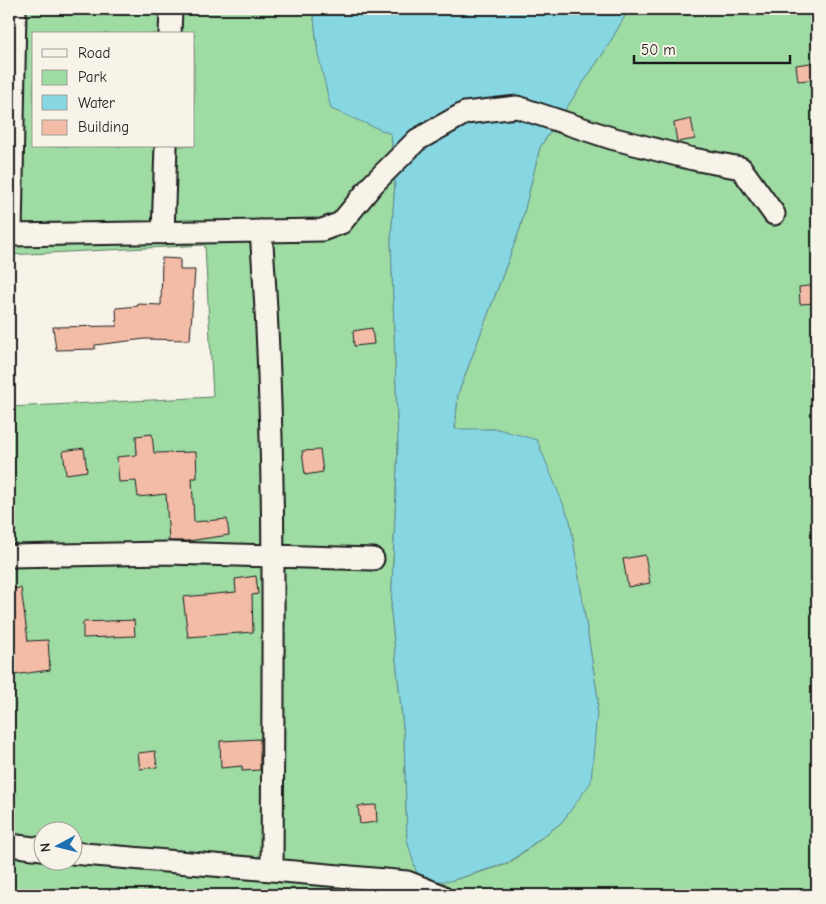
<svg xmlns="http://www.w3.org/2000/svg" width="826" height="904" font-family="'Comic Neue',sans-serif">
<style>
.green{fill:#9edca4;stroke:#5d7c60;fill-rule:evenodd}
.water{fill:#87d7e3;stroke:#5c8c93}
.building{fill:#f2bca6;stroke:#1c1c1c}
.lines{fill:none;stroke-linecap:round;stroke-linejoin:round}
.street-casing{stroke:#1c1c1c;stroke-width:25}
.street{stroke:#f7f3e8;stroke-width:21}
</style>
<rect width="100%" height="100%" fill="#f7f3e8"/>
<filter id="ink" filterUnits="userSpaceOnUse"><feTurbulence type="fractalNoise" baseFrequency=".02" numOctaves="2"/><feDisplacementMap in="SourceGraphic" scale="10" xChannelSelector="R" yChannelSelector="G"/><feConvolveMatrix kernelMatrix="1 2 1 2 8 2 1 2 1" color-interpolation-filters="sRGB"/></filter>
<g filter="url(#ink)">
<!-- green -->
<path class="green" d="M9 9H313L318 54 363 121 391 134 395 182 391 241 398 445 391 612 404 736 407 840 450 881 508 864 562 822 590 782 598 699 570 521 498 429 455 430 458 394 520 229 540 147 606 49 629 9H817V895H9V407L213 397 205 245 9 255ZM34 34H194V146H34ZM42 832H72V862H42Z"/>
<!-- water -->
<path class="water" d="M313 9H629L606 49 540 147 520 229 458 394 455 429H498L537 440 570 521 598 699 591 782 562 822 508 863 450 881H419L407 840 404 736 391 612 398 445 391 241 395 182 391 134 331 109 318 54Z"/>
<!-- building -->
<path class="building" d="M817 62V79L798 81 796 65Z
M691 119 695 139 677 142 674 123Z
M162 258 180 259V270H195L190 340 145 339 95 345V349L56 350 53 327 117 326 116 308 138 306V304L161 305Z
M817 285V303L800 304 799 287Z
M372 328 374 344 354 346 353 331Z
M152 434 154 453 196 452 197 478H192L194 522 227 519 229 535 188 541H169L166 494 138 497 136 481 119 482 117 457 137 455 136 436Z
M84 448 87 471 66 474 63 451Z
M320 450 323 472 305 475 302 451Z
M645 555 650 583 628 587 623 559Z
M256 576 258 594 252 595 253 632 188 637 183 597 236 592 235 579Z
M21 588 28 641 48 640 50 670 13 675 10 654 11 589Z
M134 620 135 636 83 638V622Z
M260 739V770L242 771V766L221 768 220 741Z
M155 751 157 767 140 769 138 753Z
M376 805 377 822 360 824 358 806Z"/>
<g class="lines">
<defs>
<path id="street" d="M170 34 171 9
M261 231C277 444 273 657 272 870L407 882 440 895
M163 233 166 146
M9 235 322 230 341 223 373 184 417 140 465 113 517 107 611 138 693 159 741 168 774 214
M11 235 15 9
M9 556 168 553 373 559
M9 845 42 849
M72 853 272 870"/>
</defs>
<!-- street casing -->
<use href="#street" class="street-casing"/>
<!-- street -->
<use href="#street" class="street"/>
</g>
</g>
<!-- margin -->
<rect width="826" height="904" fill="none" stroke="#f7f3e8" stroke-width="30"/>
<rect x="15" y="15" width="796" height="874" fill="none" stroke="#1c1c1c" stroke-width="2" filter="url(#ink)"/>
<!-- legend -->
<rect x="32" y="32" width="162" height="115" fill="#f7f3e8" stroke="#9f9d96"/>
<rect x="42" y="49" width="25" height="8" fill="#f7f3e8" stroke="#9f9d96"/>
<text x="78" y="58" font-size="15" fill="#1c1c1c">Road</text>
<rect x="42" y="70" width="25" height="15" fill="#9edca4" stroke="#9f9d96"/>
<text x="78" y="82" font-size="15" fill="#1c1c1c">Park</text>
<rect x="42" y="95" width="25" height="15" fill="#87d7e3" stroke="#9f9d96"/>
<text x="78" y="108" font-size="15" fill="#1c1c1c">Water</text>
<rect x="42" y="120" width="25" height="15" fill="#f2bca6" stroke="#9f9d96"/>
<text x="78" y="132" font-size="15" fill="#1c1c1c">Building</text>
<!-- north arrow -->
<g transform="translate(58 846) rotate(263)"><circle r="24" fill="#f7f3e8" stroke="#9f9d96"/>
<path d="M0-4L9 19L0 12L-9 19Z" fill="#1f6fb2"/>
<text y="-8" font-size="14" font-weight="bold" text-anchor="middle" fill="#1c1c1c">N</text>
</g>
<!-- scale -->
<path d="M634 55v8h156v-8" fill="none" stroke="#1c1c1c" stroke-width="2.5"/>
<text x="641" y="55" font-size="15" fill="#1c1c1c" stroke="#f7f3e8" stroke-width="4" paint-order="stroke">50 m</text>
</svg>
